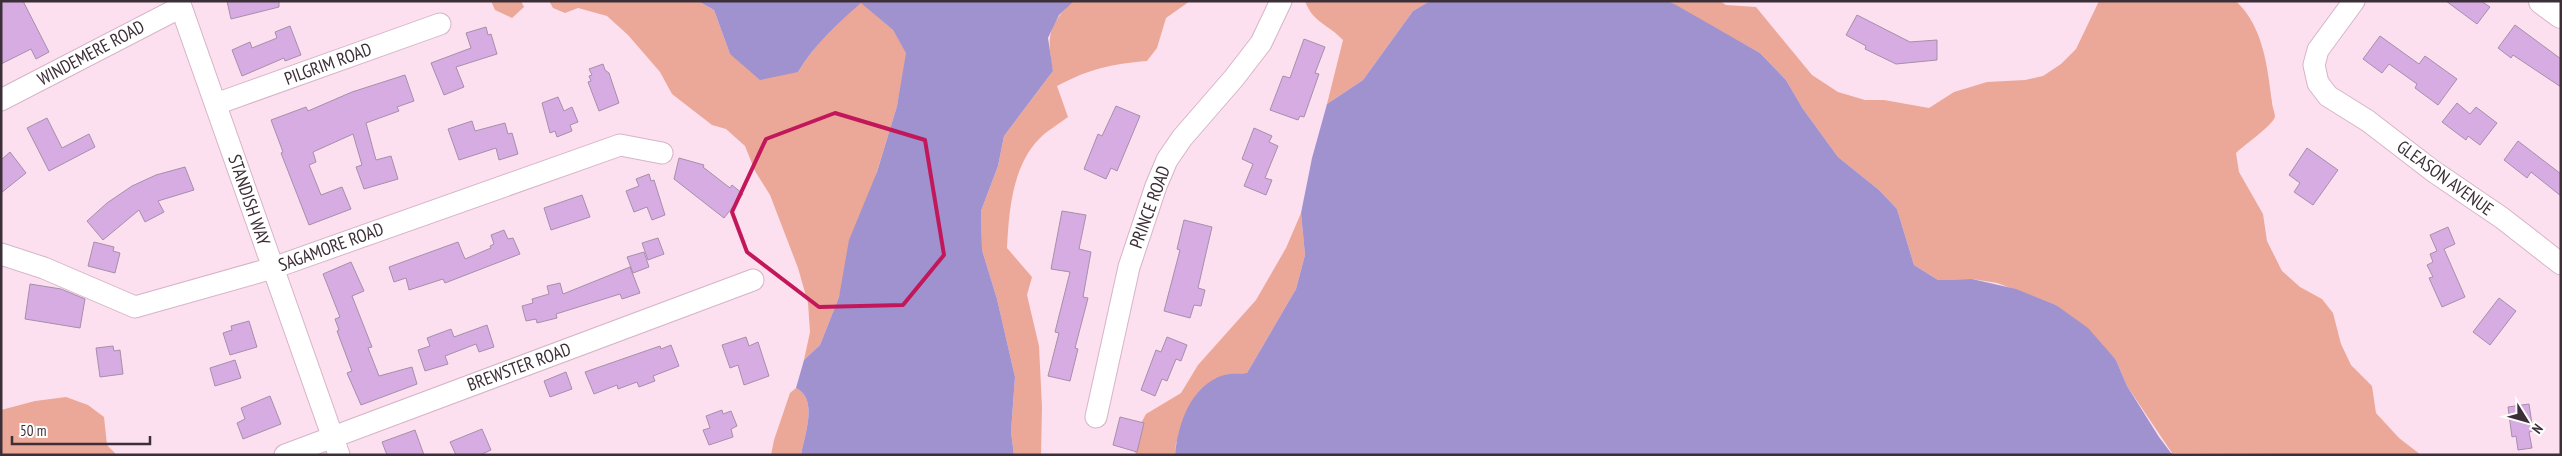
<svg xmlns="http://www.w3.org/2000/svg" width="2562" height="456" font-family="'PT Sans Narrow',sans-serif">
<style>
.green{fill:#eba898}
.water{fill:#9f92ce}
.building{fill:#d7ace2;stroke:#a58fab}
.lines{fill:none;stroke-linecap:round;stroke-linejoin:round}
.minor-casing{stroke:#d6b4c7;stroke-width:23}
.tertiary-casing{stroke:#d6b4c7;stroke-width:28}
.minor{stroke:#fff;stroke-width:21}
.tertiary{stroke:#fff;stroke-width:26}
.marked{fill:none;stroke:#c2185b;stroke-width:4;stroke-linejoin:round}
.labels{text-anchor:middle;stroke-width:5;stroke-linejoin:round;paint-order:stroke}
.street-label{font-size:18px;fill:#3d2f37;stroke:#fff}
</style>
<rect width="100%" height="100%" fill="#fde0ef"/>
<!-- green -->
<path class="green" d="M491 1H521L524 7 512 18 495 10Z
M549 1H698L714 10 730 54 798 72C815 44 837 24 861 2L893 30 907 53 897 106 839 297 820 345 804 360 810 332 808 303 798 268 770 195 755 171 745 146 726 129 712 125 672 94 660 72 628 35 607 16 578 8 565 13 553 8Z
M1190 1 1166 18 1157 48 1147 61C1111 64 1089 69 1057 86L1068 117C1059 124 1048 130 1040 138 1012 166 1009 211 1007 248L1032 277 1027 295 1039 346 1042 407 1041 455H1014L1011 432 1015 377 997 299 982 250 981 211 998 166 1004 136 1053 71C1047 38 1047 28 1071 2Z
M1305 1H1430L1413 11 1363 80 1327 104 1343 40C1328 24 1313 23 1305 1Z
M1667 1H1720L1726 5 1756 7 1812 75 1838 92 1865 100H1884L1929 108 1954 92 1987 82 2025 80 2043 76 2061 64 2076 49 2099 1H2236C2264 28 2267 66 2272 102 2272 106 2275 113 2275 117 2272 126 2244 145 2236 153L2239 172 2263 214 2267 241 2282 271 2300 287 2322 299 2333 313 2341 344 2351 365 2372 386 2376 413 2399 438 2421 455 2172 453 2127 386 2116 360 2056 305 1997 283 1972 279 1938 280 1914 265 1897 209 1879 190 1838 157 1803 109 1786 80 1760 53Z
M1301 213 1305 255 1296 289 1247 373 1224 375 1176 443 1175 455H1136L1132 440 1146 414 1181 393 1198 365 1256 300 1286 248Z
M796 388C819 399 804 436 801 455H771L774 440 790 393Z
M66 397 88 405 104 417 107 445 117 455H1V410L35 401Z"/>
<!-- water -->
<path class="water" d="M698 1H1074L1059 15 1048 38 1053 71 1004 136 998 166 981 211 982 250 997 299 1015 377 1011 432 1014 455H801C804 436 819 399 796 388L804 360 820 345 839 297 849 240 877 172 897 106 906 53 893 30 861 3C837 24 815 44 798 72L760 80 730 54 714 10Z
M1430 1H1667L1676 5 1760 53 1786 80 1803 109 1838 157 1879 190 1897 209 1914 265 1938 280 1972 279 2016 289 2056 305 2088 328 2116 360 2127 386 2159 437 2171 453 2176 455H1175C1178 424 1190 386 1224 375 1231 373 1240 374 1247 373L1296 289 1305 255 1301 213 1312 158 1327 104 1363 80 1413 11Z"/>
<!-- building -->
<path class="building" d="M1 1H23L49 52 36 59 31 49 1 64Z
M227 1H279V7L231 19Z
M2446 1H2481L2490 7 2477 24Z
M1857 15 1910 42 1937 40V60L1896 64 1865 49 1866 46 1846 35Z
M2515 25 2561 59V87L2513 55 2511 58 2498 48Z
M290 26 301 55 285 61 284 58 242 76 232 50 250 42 252 48 277 38 275 32Z
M486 27 488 35 491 34 497 54 456 67 464 87 444 95 431 63 471 48 466 33Z
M2380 36 2419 64 2425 56 2457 79 2438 105 2415 88 2417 84 2389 64 2382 73 2363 59Z
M1304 39 1325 47 1315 73 1319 74 1304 117 1300 116 1298 120 1270 110 1283 76 1290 78Z
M603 64 605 70 609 73 619 103 599 111 588 82 591 81 589 76 592 75 589 69Z
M405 75 414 101 397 107 399 111 366 123 376 160 391 156 398 179 364 189 356 167 362 165 353 134 313 152 316 162 309 165 321 195 342 187 351 209 309 225 281 153 283 152 271 120 306 107 308 111 352 92Z
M558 97 564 111 572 107 578 122 570 125 572 131 557 137 555 131 550 133 542 103Z
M2457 103 2470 114 2476 107 2497 123 2480 145 2468 136 2466 140 2442 122Z
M1116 106 1140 116 1117 171 1111 168 1106 179 1084 169 1098 134 1102 136Z
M47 118 62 148 89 134 95 147 49 171 27 128Z
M472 121 475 131 505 123 508 134 512 133 518 154 499 160 496 148 459 160 448 129Z
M1254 128 1272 136 1269 142 1278 146 1265 178 1272 180 1266 195 1244 186 1253 164 1242 159Z
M2518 141 2561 174V196L2531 172 2527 178 2504 160Z
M2307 148 2338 170 2313 205 2294 192 2300 183 2289 175Z
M10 152 26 173 1 193V160Z
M679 158 704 165 703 167 730 188 732 185 743 194 724 218 674 179Z
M185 167 194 190 158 201 164 212 145 222 139 210 103 240 87 221 107 203 132 186 156 175Z
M649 174 651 181 654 180 665 215 652 220 647 207 634 212 626 191 639 186 636 179Z
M582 195 590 217 551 230 544 208Z
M1062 211 1086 215 1079 249 1091 252 1083 297 1088 298 1075 348 1078 349 1070 381 1048 376 1059 333 1055 332 1070 272 1051 269Z
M1184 220 1212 227 1198 288 1205 290 1201 306 1194 305 1190 318 1164 311 1180 250 1177 249Z
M2448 227 2455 244 2444 249 2465 297 2442 307 2429 278 2433 277 2427 265 2433 262 2430 254 2437 251 2430 235Z
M504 230 508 239 513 238 520 254 445 283 443 279 409 290 406 278 394 282 389 267 458 242 465 259 491 248 490 246 494 244 491 235Z
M658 238 664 254 648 260 642 243Z
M94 242 114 247 113 251 120 253 115 273 88 266Z
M644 252 649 267 633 273 627 257Z
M351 262 364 291 352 296 372 347 368 348 379 376 412 367 417 384 361 405 347 373 352 371 337 331 339 330 335 319 340 317 323 274Z
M630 267 640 293 622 299 620 294 556 314 557 318 537 323 536 319 526 321 522 306 533 303 532 299 549 294 547 286 560 283 563 294Z
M30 284 61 289 85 299 80 328 25 319Z
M2499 298 2516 311 2490 345 2473 332Z
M249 321 257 347 230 355 223 333 232 330 231 326Z
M487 325 494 347 479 352 476 344 445 356 448 364 425 371 418 350 430 346 427 338 451 329 454 337Z
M746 337 749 346 758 342 769 376 744 385 738 365 730 368 722 345Z
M1167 337 1187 345 1181 361 1176 359 1167 381 1162 379 1155 396 1141 390 1156 350 1161 352Z
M671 345 679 366 653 376 655 381 639 387 637 382 618 389 617 385 594 394 585 372 660 346 661 349Z
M113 346 114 351 120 350 123 374 100 377 96 348Z
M235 360 241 378 215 386 210 368Z
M566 372 572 389 550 397 544 381Z
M270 396 281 424 243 439 237 423 245 419 241 408Z
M2529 404 2533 431 2529 432 2532 448 2518 450 2516 436 2512 437 2508 407Z
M722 410 723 414 731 411 737 426 731 429 733 437 709 445 703 430 710 428 706 416Z
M1120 417 1144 423 1137 452 1113 445Z
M482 429 491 450 480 455H456L450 442Z
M415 430 424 455H387L382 442Z"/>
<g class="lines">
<defs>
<path id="minor" d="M179 1 339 455
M2354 1 2318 50 2314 65 2318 83 2328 96 2368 121 2433 171 2502 218 2561 264
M1 100 181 7
M216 104 440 24
M1 254 44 268 135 307 273 268 620 145 662 153
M1096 417 1129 267 1156 186 1167 160 1182 138 1234 78 1261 43 1281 1
M285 455 753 280"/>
<path id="tertiary" d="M2542 1 2561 15"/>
</defs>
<!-- minor casing -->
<use href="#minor" class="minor-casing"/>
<!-- tertiary casing -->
<use href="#tertiary" class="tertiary-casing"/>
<!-- minor -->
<use href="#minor" class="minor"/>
<!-- tertiary -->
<use href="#tertiary" class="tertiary"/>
</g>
<!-- marked area -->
<path class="marked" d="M835 113 925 140 944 255 903 305 819 307 747 252 732 212 766 139Z"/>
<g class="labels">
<!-- street labels -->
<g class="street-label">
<text transform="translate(91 53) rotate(-28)" y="6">WINDEMERE ROAD</text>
<text transform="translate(328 64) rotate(-20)" y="6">PILGRIM ROAD</text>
<text transform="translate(2445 178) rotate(36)" y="6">GLEASON AVENUE</text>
<text transform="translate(249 200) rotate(71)" y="6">STANDISH WAY</text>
<text transform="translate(1150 207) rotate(-70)" y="6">PRINCE ROAD</text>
<text transform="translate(331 247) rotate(-20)" y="6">SAGAMORE ROAD</text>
<text transform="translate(519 367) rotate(-20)" y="6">BREWSTER ROAD</text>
</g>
</g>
<!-- border -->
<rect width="2562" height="456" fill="none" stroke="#3d2f37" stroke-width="5"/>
<!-- north arrow -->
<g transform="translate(2527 421) rotate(127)" stroke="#ffffff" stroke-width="4" paint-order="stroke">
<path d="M0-4L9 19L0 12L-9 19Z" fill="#3d2f37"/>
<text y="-8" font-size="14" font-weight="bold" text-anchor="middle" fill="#3d2f37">N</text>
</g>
<!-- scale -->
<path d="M12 436v8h138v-8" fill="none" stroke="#3d2f37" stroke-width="2.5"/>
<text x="20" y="436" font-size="15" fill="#3d2f37" stroke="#ffffff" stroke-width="4" paint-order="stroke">50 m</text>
</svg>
